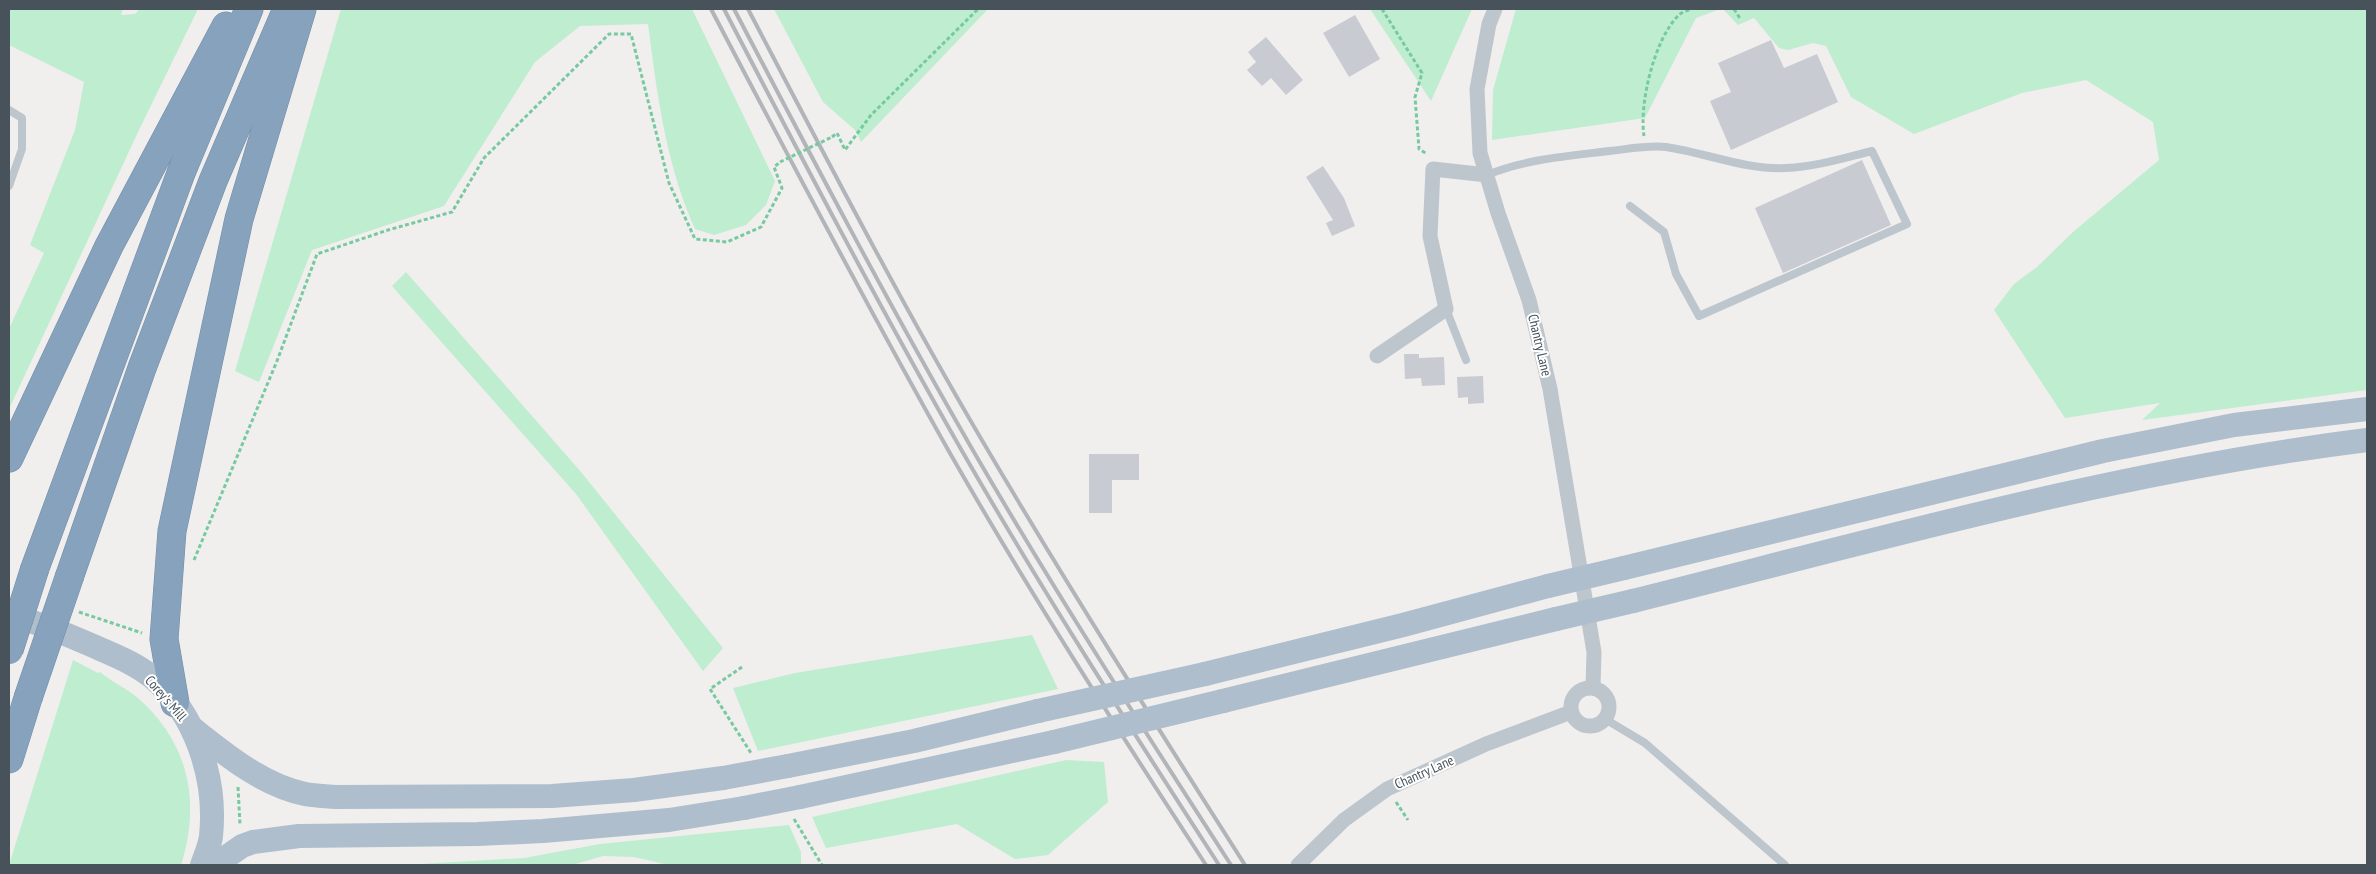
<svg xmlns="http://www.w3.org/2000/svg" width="2376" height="874" font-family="'PT Sans Narrow',sans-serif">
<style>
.green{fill:#beedcf}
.building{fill:#c8cbd1}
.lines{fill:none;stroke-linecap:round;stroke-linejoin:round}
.motorway-casing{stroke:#728da8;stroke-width:29}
.path{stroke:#77caa0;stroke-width:3;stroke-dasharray:4 2.5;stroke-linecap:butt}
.service{stroke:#bdc6cd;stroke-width:8}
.minor{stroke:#bdc6cd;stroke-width:15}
.primary{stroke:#afbecc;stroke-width:24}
.motorway{stroke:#87a2bc;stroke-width:28}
.rail{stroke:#b1b4b8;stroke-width:4}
.motorway-bridge-casing{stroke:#728da8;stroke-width:29;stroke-linecap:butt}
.path-bridge{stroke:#77caa0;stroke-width:3;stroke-dasharray:4 2.5;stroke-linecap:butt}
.primary-bridge{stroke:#afbecc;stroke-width:24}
.motorway-bridge{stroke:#87a2bc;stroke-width:28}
.labels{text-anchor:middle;stroke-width:4;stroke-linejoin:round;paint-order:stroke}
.street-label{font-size:14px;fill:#47525b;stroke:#fff}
</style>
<rect width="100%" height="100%" fill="#f1eeee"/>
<!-- green -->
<path class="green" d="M9 9H123L121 15 135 14 140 9H198L139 130 9 409V329L44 253 30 245 75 130 84 82 9 45Z
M341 9H692L775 181 766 205 746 225 714 235 695 229C666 164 657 94 648 24L580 26 535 62 444 206 312 250 259 382 235 371Z
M774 9H988L861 142 855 130 823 102Z
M1370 9H1472L1431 101Z
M1516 9H1720L1696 18 1645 118 1492 140 1493 90Z
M1723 9H2367V390L2142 420 2206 360 2160 403 2065 418 1994 310 2014 284 2037 267 2073 232 2159 160 2153 122 2086 80 2022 93 1914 134 1851 97 1826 46 1813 43 1788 50 1779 48 1754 18 1738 25Z
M406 272 581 472 723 648 703 671 576 494 392 286Z
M1032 635 1058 689 758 751 733 688 795 673Z
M73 660 98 673 100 672C112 682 126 688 138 698 189 743 201 802 181 865H9Z
M1066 760 1104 762 1108 802 1048 855 1015 859 957 824 826 848 812 817Z
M789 825 801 852V865H669L634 857 603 856 572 865H403L524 858 600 844Z"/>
<!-- building -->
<path class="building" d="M1355 15 1380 59 1349 77 1323 33Z
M1266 37 1303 80 1286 95 1271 78 1262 86 1247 70 1256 62 1248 52Z
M1771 40 1784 68 1817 54 1838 102 1731 150 1710 101 1731 92 1718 63Z
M1862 160 1891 225 1783 273 1755 208Z
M1323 166 1344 198 1355 226 1332 236 1326 223 1333 220 1306 177Z
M1404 354H1419V358L1444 357 1445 385 1422 386 1421 378 1405 379Z
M1483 376 1484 403 1468 404V397L1458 398 1457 377Z
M1089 454H1139V480H1112V513H1089Z"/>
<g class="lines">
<defs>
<path id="motorway" d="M9 458 109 246 226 26
M35 568 181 173 249 9
M70 575 142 368 213 181 287 9
M175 703 164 639 172 531 239 219 302 9
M9 759 28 698"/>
</defs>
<!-- motorway casing -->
<use href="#motorway" class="motorway-casing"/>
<!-- path -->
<path class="path" d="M1382 9 1422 73 1415 97 1419 149 1427 154
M1734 9 1741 20
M1644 136C1639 104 1654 40 1678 16 1681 12 1687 11 1691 9
M832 137 837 133 845 150 871 115 978 9
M194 560 277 361 317 254 388 230 452 212 484 158 609 34H631L669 183 695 239 727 242 761 227 782 188 774 167 780 162
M79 612 142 633
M742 667 710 689 751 753
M238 787 240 825
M1396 802 1408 820
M794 819 822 865"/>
<!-- service -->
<path class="service" d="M9 110 22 118V149L9 186
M1487 175C1526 159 1568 156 1610 151 1628 149 1648 145 1666 147 1707 153 1745 170 1786 168 1815 167 1844 158 1872 151L1907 224 1699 316 1676 274 1664 232 1630 206
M1446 309 1466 360
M1605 719 1645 743 1785 865"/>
<!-- minor -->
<path class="minor" d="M1495 9 1489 24 1477 89 1480 153 1498 213 1529 300 1550 389 1594 652 1593 687
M1377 356 1446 309 1430 236 1433 169 1487 175
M1571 707a19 19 0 1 1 38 0a19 19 0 1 1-38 0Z
M1298 865 1344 820 1387 789 1486 744 1571 712"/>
<!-- primary -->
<path class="primary" d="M1624 568 2103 451 2234 425 2367 409
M1633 601C1876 540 2118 471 2367 440
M9 615C40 623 68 635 98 648 116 656 136 664 152 677 196 714 217 779 211 836 210 846 205 856 202 865
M1205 674 1403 625 1548 586
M1223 701 1556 619
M192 728C225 754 262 785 305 794 315 796 326 796 336 797L552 796 634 790 723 778
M788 766 914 741 1038 711
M800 797 1054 742
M215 865 242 846 253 842 299 836 478 834 543 831 669 820 744 808"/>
<!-- motorway -->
<use href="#motorway" class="motorway"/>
<!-- rail -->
<path class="rail" d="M711 9C789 158 868 308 951 455 1031 595 1118 730 1206 865
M724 9C801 157 879 306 962 451 1043 592 1131 729 1219 865
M734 9C811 156 888 303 971 447 1053 589 1142 727 1231 865
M748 9C824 154 900 301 983 442 1067 585 1156 725 1245 865"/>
<defs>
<path id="motorway-bridge" d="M9 650 35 568
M28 698 70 575"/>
</defs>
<!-- motorway-bridge casing -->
<use href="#motorway-bridge" class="motorway-bridge-casing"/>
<!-- path-bridge -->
<path class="path-bridge" d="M780 162 832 137"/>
<!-- primary-bridge -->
<path class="primary-bridge" d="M1548 586 1624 568
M1556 619 1633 601
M1038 711 1205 674
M1054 742 1223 701
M723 778 788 766
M744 808 800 797"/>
<!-- motorway-bridge -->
<use href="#motorway-bridge" class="motorway-bridge"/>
</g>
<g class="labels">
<!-- street labels -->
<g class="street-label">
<text transform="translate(1540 345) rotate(77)" y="5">Chantry Lane</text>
<text transform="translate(166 698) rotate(49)" y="5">Corey's Mill</text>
<text transform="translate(1424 772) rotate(-24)" y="5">Chantry Lane</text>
</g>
</g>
<!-- border -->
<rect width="2376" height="874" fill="none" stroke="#47525b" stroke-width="20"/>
</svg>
